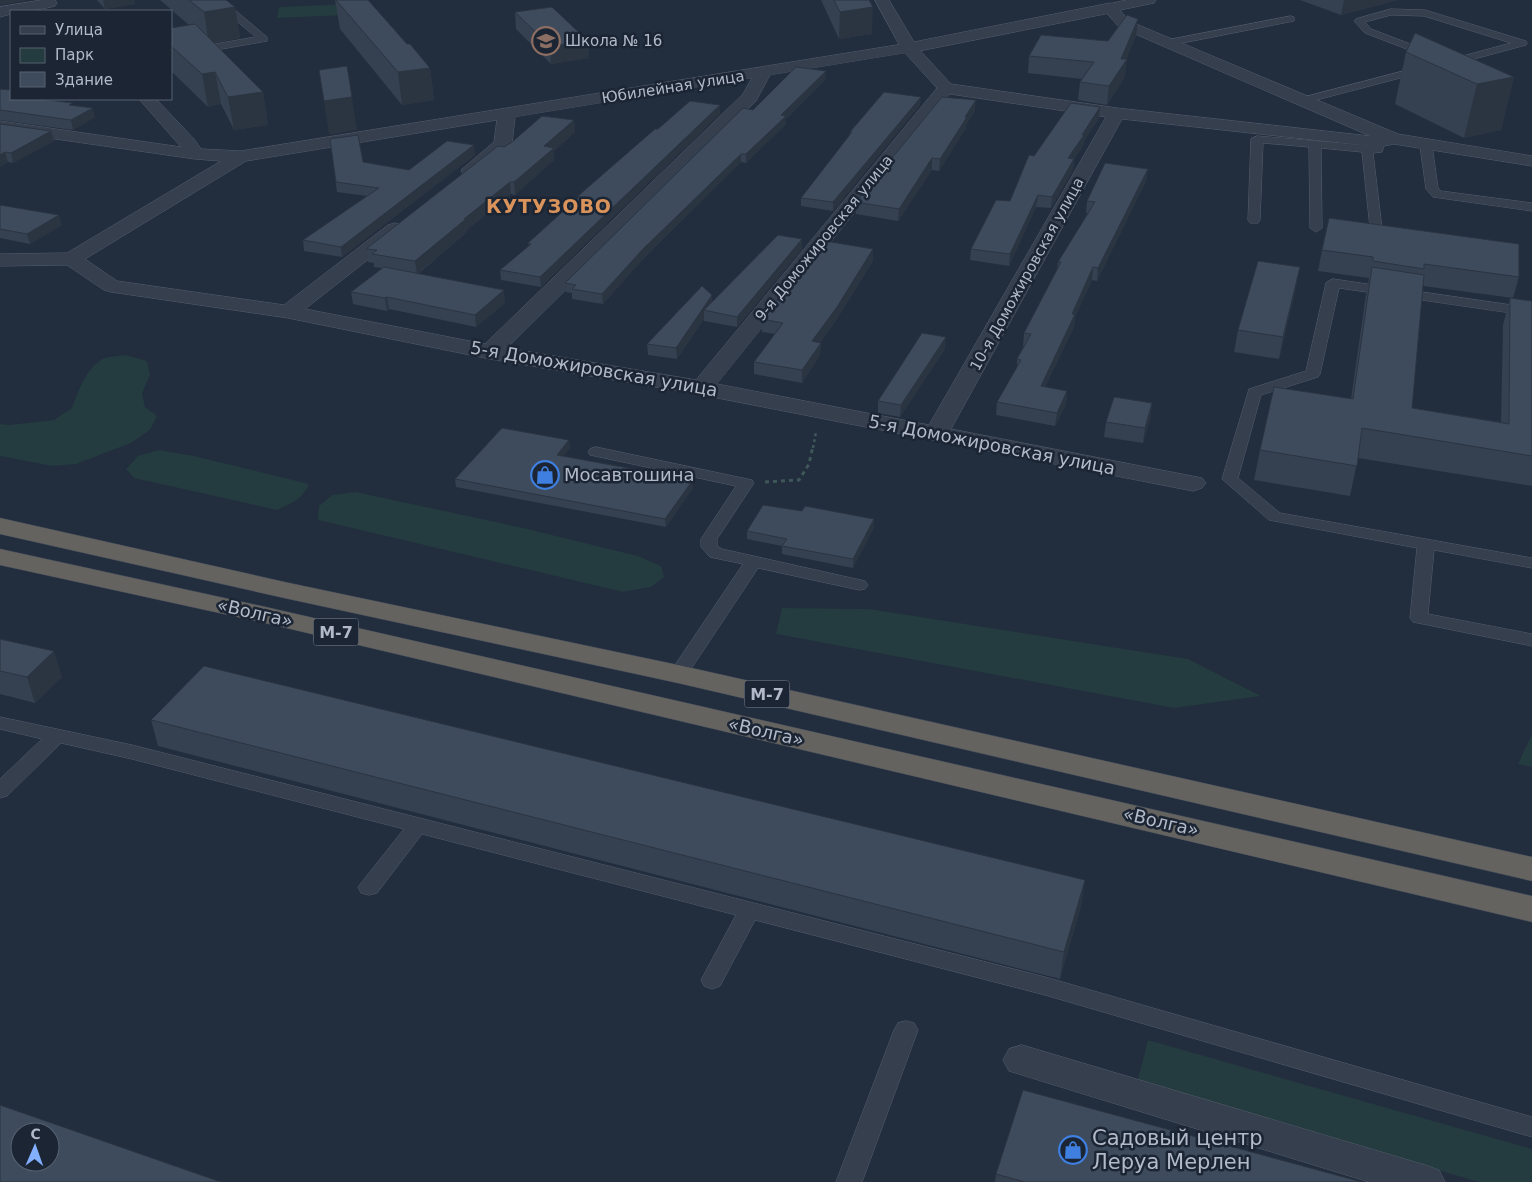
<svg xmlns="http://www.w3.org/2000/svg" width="1532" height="1182" font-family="'DejaVu Sans',sans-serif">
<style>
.green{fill:#243b3f}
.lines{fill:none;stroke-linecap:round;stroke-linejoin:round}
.service-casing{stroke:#545d6c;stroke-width:1}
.minor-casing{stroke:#545d6c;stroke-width:1}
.tertiary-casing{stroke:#545d6c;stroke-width:1}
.trunk-casing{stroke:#414a59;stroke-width:1}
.path-far1{stroke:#3f5759;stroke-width:2.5;stroke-dasharray:3 3;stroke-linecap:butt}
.path{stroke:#3f5759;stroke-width:3;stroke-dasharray:4 4;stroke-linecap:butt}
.service{fill:#363f4e;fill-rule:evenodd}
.minor{fill:#363f4e;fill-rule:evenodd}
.tertiary{fill:#363f4e;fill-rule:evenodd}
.trunk{fill:#646360;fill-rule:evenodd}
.wall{fill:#354050}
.shaded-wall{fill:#2b3441}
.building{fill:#3e4b5d;stroke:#2b3441;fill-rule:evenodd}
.labels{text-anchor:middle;stroke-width:5;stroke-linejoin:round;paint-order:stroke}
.far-poi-label{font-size:15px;fill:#b2bac9;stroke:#1b2533;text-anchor:start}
.far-street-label{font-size:15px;fill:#b2bac9;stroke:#1b2533}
.shield{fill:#1b2533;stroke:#858d9c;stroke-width:1}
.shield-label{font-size:16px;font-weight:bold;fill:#b2bac9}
.street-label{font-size:18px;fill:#b2bac9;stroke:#1b2533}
.poi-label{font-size:18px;fill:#b2bac9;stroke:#1b2533;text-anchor:start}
.far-district-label{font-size:19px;font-weight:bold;letter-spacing:1px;fill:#da945b;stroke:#1b2533}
.near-poi-label{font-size:21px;fill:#b2bac9;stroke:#1b2533;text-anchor:start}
</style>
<rect width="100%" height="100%" fill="#222d3e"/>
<!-- green -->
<path class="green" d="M347 4 346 15 277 18 279 7Z
M126 355 147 361 150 375 142 393 145 407 157 416 150 430 131 443 76 464 52 466 0 456V424L9 425 54 420 72 408C78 392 87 365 105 358 112 356 119 356 126 355Z
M159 450 194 456 309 484C303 499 291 504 277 510L134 478 126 469 138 456Z
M356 492 519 527 638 556 661 566 664 577 651 587 623 592 318 520 319 506 332 495Z
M782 608 869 609 1188 659 1261 696 1174 708 776 634Z
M1532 734V767L1518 764Z
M1148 1040 1532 1149V1182H1479L1137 1083Z"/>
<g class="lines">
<defs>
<path id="service" d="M212 0H223L267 37V41L171 58V52L255 37Z
M1391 9 1425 10 1526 41 1527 43 1526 45 1452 65H1444L1443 63 1444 61 1511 43 1424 16 1391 15 1365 22 1371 29 1434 53V57L1430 58 1365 33 1354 21 1356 19Z
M1291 16 1294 17V21L1167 46 1162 43 1167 40Z
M1423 66 1428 69 1427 71 1301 104 1296 101 1297 99Z
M1257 136 1373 146 1375 140H1383L1385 142 1382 152 1373 153 1383 237 1381 240 1377 241 1371 237 1362 152 1321 148 1322 228 1316 232 1310 228 1309 147 1263 143 1260 220 1258 223H1250L1248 220 1251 139Z
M1426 143 1432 146 1438 188 1441 191 1532 203V211L1433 197 1426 189 1420 146Z
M1333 279 1532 308V316L1339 288 1320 374 1318 377 1261 395 1238 478 1280 513 1532 558V568L1434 550 1428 614 1532 634V646L1413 622 1410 618 1417 548 1269 520 1222 479 1249 389 1306 371 1326 283Z
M596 447 752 480 754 483 717 539V546L722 549 865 581 868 585 865 589 859 590 758 568 685 678 678 680 671 678 669 674 743 564 710 557 701 547V539L736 486 590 455 588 452 590 449Z
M0 717 132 745 1045 977 1532 1117V1137L1045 995 755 920 720 986 712 989 704 986 701 980 736 915 422 834 377 893 369 895 361 893 358 887 404 829 132 759 61 743 7 796 0 798V779L42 739 0 729Z
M906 1021 914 1023 918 1030 862 1182H836L894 1030 898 1023Z"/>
<path id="minor" d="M42 0H55L57 3 55 6C40 10 26 11 11 11V14L0 17V7Z
M1127 0H1156L1154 3 1120 10 1129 21 1398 134 1532 156V166L1394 144 1379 147 1122 119 951 429 1202 478 1206 483 1202 488 1193 491 702 395 490 359 288 318 111 292 104 290 67 265 0 266V254L67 253 221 161 195 159 0 131V121L181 147 139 99H156L194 139 201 149 241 151 909 43 915 45 951 84 1117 108 1370 136 1119 27 1102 8 1105 5ZM905 53 937 88 696 380 507 348 756 101 770 75ZM752 78 743 94 485 344 305 309 402 233 405 229 402 225 395 223 388 225 284 305 117 281 85 259 246 161 497 120 494 142 461 170 463 174 470 176 477 174 509 148 512 144 515 117ZM950 94 1106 117 929 425 717 384Z
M1022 1045 1425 1165 1439 1170 1445 1182H1369L1009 1071 1003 1060 1009 1049Z"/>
<path id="tertiary" d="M875 0H889L914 42 1110 3 1115 5 1118 8 1115 11 1110 13 909 53 903 51 901 48Z"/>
<path id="trunk" d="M0 518 289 583 678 665 1532 857V881L678 683 289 599 0 534Z
M0 549 261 606 1532 896V922L261 622 0 565Z"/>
</defs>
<!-- service casing -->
<use href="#service" class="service-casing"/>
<!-- minor casing -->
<use href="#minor" class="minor-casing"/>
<!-- tertiary casing -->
<use href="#tertiary" class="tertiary-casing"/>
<!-- trunk casing -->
<use href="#trunk" class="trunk-casing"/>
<!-- path-far1 -->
<path class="path-far1" d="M813 448 816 432"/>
<!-- path -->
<path class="path" d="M765 482 799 480 809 464 813 446"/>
<!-- service -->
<use href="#service" class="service"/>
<!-- minor -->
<use href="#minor" class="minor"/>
<!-- tertiary -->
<use href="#tertiary" class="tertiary"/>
<!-- trunk -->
<use href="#trunk" class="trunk"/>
</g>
<!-- wall -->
<path class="wall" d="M97 0H134L135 4 105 9Z
M160 0H226L235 7 240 38 213 43 263 92 268 125 234 130 221 104 208 107 171 71V28L189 25Z
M335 0H368L407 44 430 68 434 100 402 105 340 29Z
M821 0H869L872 34 839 39Z
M1300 0H1398L1341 15Z
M515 12 588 41 589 58 551 64 516 29Z
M1136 36 1126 59 1125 77 1107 105 1078 100 1080 82 1082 79 1028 73 1029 56Z
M1406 52 1514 77 1501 130 1464 138 1395 104Z
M826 79 786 119V124L746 163 741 162 644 258 603 304 572 299V293L566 292 565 283 753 110Z
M0 89 74 106 95 117 73 130 0 120Z
M720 105V114L541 287 501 280 500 270 529 246 528 243 578 198V196L658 129Z
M920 105 833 211 801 206V198L849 136 850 132Z
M975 111 966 125V128L939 171 932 170 898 221 856 214V202Z
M1099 118 1084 141 1083 146 1074 159 1073 170 1051 208 1036 207 1009 266 970 260 971 249 1010 201Z
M574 120 575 132 554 151V160L515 195 511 194 467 230V232L418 274 505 303 476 327 389 309 387 311 353 304 351 292 382 268 374 267V263L368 262 366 249 504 147Z
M0 124 51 131 54 141 13 163 8 162 0 167Z
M330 139 363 162 409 170 475 155 342 257 304 251 303 240 367 196 337 192Z
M1148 169 1146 181 1097 281 1092 280 1075 317 1074 327 1045 387 1067 391 1066 404 1055 426 996 415 997 402 1017 367V359L1024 346H1023L1024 333 1057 270 1058 262 1088 213H1086L1087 201Z
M0 205 62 225 30 244 0 238Z
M802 239V249L737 327 704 321V319L677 359 648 355 647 344 713 301Z
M1322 250 1519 277 1513 298 1423 286 1412 408 1501 422 1503 325 1510 298 1532 301V486L1358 458 1350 496 1254 480 1260 450 1351 399 1366 294 1369 282H1368L1369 278 1318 271Z
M873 261 837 319 820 343H821L820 355 802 383 754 374V362L775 334 762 332V319Z
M1296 288 1279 359 1234 352 1238 330Z
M945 349 900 417 878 413V401Z
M1152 403 1150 419 1143 443 1104 437 1106 422Z
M569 440 570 448 563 456 693 488 666 527 456 487 455 479Z
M802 511 874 519V527L853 568 782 554V546L747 539V531Z
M0 639 62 677 35 703 0 694Z
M151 720 1085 880 1081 906 1060 979 158 746Z
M996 1174 1362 1182H995Z"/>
<!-- shaded-wall -->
<path class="shaded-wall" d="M0 0H25V1L0 5Z
M103 0H134L135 4 105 9Z
M1344 0H1398L1341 15Z
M235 7 240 38 209 43 204 12Z
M873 7 872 34 839 39 840 12Z
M1138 19 1136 36 1126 61 1127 59 1125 77 1107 105 1109 86Z
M588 41 589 58 551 64 550 46Z
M430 68 434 100 402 105 398 72Z
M826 71V79L786 119V124L746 163V154L781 115Z
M215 72 221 104 208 107 202 74Z
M1514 77 1501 130 1464 138 1477 84Z
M263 92 268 125 234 130 228 97Z
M352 97 357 130 329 135 324 101Z
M921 97 920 105 833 211V202Z
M976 100 975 111 966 125V128L939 171 940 159Z
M720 105V114L541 287 540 277Z
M1100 107 1099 118 1084 141 1083 146 1067 170 1068 158Z
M93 108 95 117 73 130 71 120Z
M574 120 575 132 554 151V160L515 195 514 182 544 146Z
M51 131 54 141 13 163 11 153Z
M474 145 475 155 342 257 341 247Z
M5 152 8 162 0 167V155Z
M741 154V162L644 258 603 304 602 294 643 249Z
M932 158V170L898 221 899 209Z
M1074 159 1073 170 1051 208 1052 197Z
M1148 169 1146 181 1097 281 1098 268Z
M510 182 511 194 467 230V232L417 274 415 261 464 219Z
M1038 195 1036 207 1009 266 1010 254Z
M59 215 62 225 30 244 27 234Z
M802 239V249L737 327V317Z
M873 249V261L837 319 812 354V341Z
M1093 267 1092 280 1075 317 1074 327 1039 399 1041 386 1072 314Z
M1300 267 1296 288 1279 359 1283 337Z
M504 290 505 303 476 327 475 315Z
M712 295 713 306 704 310V319L677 359 676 348Z
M387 297 389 309 387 311 385 298Z
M946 337 945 349 900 417 901 405Z
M821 343 820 355 802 383V370Z
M1067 391 1066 404 1055 426 1057 413Z
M1152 403 1150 419 1143 443 1145 428Z
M569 440 570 448 557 463V455Z
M693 480V488L666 527 665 519Z
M874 519V527L853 568V559Z
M54 651 62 677 35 703 27 677Z
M1085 880 1081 906 1060 979 1064 952Z"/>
<!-- building -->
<path class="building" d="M189 0H226L235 7 204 12Z
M336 0H368L407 44H410L430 68 398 72Z
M834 0H869L873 7 840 12Z
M552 7 588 41 550 46 515 12Z
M1127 15 1138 19 1121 59H1127L1109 86 1080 82 1094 62 1029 56 1041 35 1108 41Z
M195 24 263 92 228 97 215 72 202 74 171 46V28Z
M1415 33 1514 77 1477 84 1406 52Z
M347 66 352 97 324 101 319 70Z
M796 67 826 71 781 115 786 116 746 154H741L643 249 602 294 572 289 576 285 565 283 743 108 753 110Z
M0 89 11 90V99H39L73 103 69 105 93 108 71 120 0 110Z
M884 92 921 97 833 202 801 198 852 132H850Z
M942 97 976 100 965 117H967L940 159 932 158 899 209 856 202Z
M690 101 720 105 540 277 500 270 531 244 528 243 580 196H578L655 129H658Z
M1071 103 1100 107 1082 135H1084L1068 158 1074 159 1052 197 1038 195 1010 254 971 249 996 200 1010 201 1029 155 1034 156Z
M542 116 574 120 544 146 554 148 514 182H510L464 219H466L415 261 372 254 377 250 366 249 498 146 504 147 512 142Z
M0 124 51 131 11 153 5 152 0 155Z
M358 135 363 162 409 170 447 141 474 145 341 247 303 240 379 188 336 182 330 139Z
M1105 163 1148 169 1098 268 1093 267 1072 314H1075L1041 386 1067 391 1057 413 997 402 1021 360 1017 359 1031 334 1024 333 1061 262H1058L1095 202 1087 201Z
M0 205 59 215 27 234 0 229Z
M1329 218 1519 244V277L1424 264V269L1373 261V257L1322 250Z
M778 235 802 239 737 317 704 310Z
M825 241 873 249 837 307 812 341 821 343 802 370 754 362 783 323 762 319Z
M1258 261 1300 267 1283 337 1238 330Z
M384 267 504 290 475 315 387 297 385 298 351 292Z
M1372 267 1424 275 1412 408 1509 424 1510 298 1532 301V456L1362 428 1357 466 1260 450 1274 387 1353 399Z
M702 286 712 295 676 348 647 344Z
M922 333 946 337 901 405 878 401Z
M1114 397 1152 403 1145 428 1106 422Z
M502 428 569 440 557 455 693 480 665 519 455 479Z
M763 505 802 511 805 506 874 519 853 559 782 546 787 539 747 531Z
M0 639 54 651 27 677 0 671Z
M204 666 1085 880 1064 952 151 720Z
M1023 1090 1362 1182H1025L996 1174Z
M0 1105 221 1182H0ZM20 1132H50V1162H20Z"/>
<!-- icons -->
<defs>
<symbol id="school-ring" viewBox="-11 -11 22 22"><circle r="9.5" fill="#1b2533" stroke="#8d6e63" stroke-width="1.5"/><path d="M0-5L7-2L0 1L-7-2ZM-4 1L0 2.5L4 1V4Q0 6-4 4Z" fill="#8d6e63"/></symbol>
<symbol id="shop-ring" viewBox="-11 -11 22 22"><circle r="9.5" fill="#1b2533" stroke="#3f7fe0" stroke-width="1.5"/><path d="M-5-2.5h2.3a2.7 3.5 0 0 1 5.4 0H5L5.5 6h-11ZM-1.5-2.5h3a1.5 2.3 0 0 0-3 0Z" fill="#3f7fe0"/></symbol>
</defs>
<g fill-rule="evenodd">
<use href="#school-ring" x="530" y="25" width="32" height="32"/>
<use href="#shop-ring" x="529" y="459" width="32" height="32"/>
<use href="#shop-ring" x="1057" y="1134" width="32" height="32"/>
</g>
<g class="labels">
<!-- far-poi labels -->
<g class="far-poi-label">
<text x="565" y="46">Школа № 16</text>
</g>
<!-- far-street labels -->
<g class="far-street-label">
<text transform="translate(673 87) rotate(-9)" y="5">Юбилейная улица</text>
<text transform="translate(824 238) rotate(-51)" y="5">9-я Доможировская улица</text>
<text transform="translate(1027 274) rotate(-61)" y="5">10-я Доможировская улица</text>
</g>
<!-- shield labels -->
<g class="shield">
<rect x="313.5" y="618.5" width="45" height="27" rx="4"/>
<rect x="744.5" y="680.5" width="45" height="27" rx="4"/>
</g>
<g class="shield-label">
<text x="336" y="638">М-7</text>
<text x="767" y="700">М-7</text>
</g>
<!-- street labels -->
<g class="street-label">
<text transform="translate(594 369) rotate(10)" y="6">5-я Доможировская улица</text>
<text transform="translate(992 445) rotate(11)" y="6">5-я Доможировская улица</text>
<text transform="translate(255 613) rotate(13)" y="6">«Волга»</text>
<text transform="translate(766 732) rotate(13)" y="6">«Волга»</text>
<text transform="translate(1161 822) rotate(13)" y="6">«Волга»</text>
</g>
<!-- poi labels -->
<g class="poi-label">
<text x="564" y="481">Мосавтошина</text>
</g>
<!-- far-district labels -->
<g class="far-district-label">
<text x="549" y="213">КУТУЗОВО</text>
</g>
<!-- near-poi labels -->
<g class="near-poi-label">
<text x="1092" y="1145">Садовый центр<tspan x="1092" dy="24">Леруа Мерлен</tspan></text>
</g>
</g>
<!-- legend -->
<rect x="10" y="10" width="162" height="90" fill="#1b2533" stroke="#57616f"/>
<rect x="20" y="26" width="25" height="8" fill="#363f4e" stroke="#57616f"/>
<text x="55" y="35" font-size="15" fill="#b2bac9">Улица</text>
<rect x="20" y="48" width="25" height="15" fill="#243b3f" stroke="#57616f"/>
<text x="55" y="60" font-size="15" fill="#b2bac9">Парк</text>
<rect x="20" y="72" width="25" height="15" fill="#3e4b5d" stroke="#57616f"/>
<text x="55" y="85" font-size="15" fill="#b2bac9">Здание</text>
<!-- north arrow -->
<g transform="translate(35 1147) rotate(2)"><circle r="24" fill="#1b2533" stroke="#57616f"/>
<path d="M0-4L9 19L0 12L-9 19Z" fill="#82b0fe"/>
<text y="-8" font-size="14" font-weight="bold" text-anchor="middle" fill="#b2bac9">С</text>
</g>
</svg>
